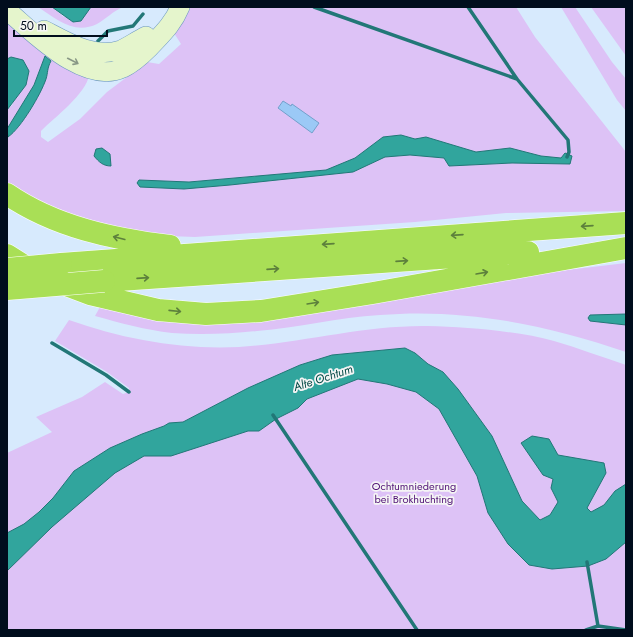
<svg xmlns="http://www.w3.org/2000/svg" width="633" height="637" font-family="Jost,sans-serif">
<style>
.green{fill:#ddc2f6;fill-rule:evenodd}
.water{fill:#31a59d;stroke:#277}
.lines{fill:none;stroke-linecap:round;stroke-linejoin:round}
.stream{stroke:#277;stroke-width:3.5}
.building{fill:#9bc9f6;stroke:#73a0cb}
.secondary-casing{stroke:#6a96c1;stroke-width:20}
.highway-casing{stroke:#fff;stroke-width:23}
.secondary{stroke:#e5f5cc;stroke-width:19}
.highway{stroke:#a9df56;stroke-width:22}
.highway-bridge-casing{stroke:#fff;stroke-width:23;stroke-linecap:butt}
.highway-bridge{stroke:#a9df56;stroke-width:22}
.oneway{stroke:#899886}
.oneway2{stroke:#5d803c}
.labels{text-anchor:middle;stroke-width:3.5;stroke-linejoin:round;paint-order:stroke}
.park-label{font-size:11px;fill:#521477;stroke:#f5f5f5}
.water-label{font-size:12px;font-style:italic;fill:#044a46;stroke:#f5f5f5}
</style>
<rect width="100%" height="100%" fill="#d7eafd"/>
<!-- green -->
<path class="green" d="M38 7H52L64 17 89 11 91 7H123C113 11 106 19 97 24 74 35 56 19 38 7Z
M190 7H516L535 37 626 152V211L506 213 415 222 195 237 142 235 66 215 7 184V135L9 137 51 61 46 56 34 85 7 129V110L13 104 11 57 7 59V19L89 75C87 93 54 118 41 131V137L48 142 80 119 107 92 147 62 159 64 181 44 174 33ZM401 135 415 139 426 137 476 152 510 148 541 156 561 158 570 164 512 163 449 166 444 158 410 155 385 157 353 172 230 185 158 188 140 180 189 182 326 170 355 158 383 137Z
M561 7H575L612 62 626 79V111L617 100Z
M591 7H626V56Z
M626 263V352C546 325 465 308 380 315 338 317 298 328 257 331 229 334 199 335 172 333 146 330 120 323 95 316L100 307 154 319Z
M69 320C123 339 181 350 239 347 302 343 364 325 428 326 467 327 517 331 554 341 578 348 602 357 626 365V630H7V453L52 432 36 417 82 397 105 382 123 394 129 392V388L107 372 55 341ZM405 348 415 353 74 471 110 448 142 434 164 426 169 423 183 422 248 388 300 365 332 355Z"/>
<!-- water -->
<path class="water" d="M52 7H91L81 21 73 22Z
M45 56 51 61C47 68 48 73 46 79 41 94 21 128 8 137L7 129 34 85Z
M11 57 23 60 29 71 26 85 7 110V59Z
M401 135 415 139 426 137 476 152 510 148 541 156 561 158 565 153 572 156 570 164 512 163 449 166 444 158 410 155 385 157 353 172 230 185 184 189 140 187 137 183 139 180 189 182 326 170 355 158 383 137Z
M102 148 110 154 111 166C103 166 99 162 94 156L96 149Z
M626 314V325L590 321 588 318 590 315Z
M405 348 415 353 428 364 443 372 458 389 492 436 522 501 540 520 550 515 558 502 551 488 553 479 543 475 521 443 532 436 549 439 558 455 604 463 606 473 587 508 591 512 604 505 615 491 626 484V542L606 559 588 566 552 569 529 565 508 544 488 513 477 476 439 409 416 392 387 384 358 379 307 399 298 408 276 419 259 431H248L171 456H144L115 473 52 527 7 571V533L24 524 39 512 53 498 74 471 110 448 142 434 164 426 169 423 183 422 248 388 300 365 332 355Z"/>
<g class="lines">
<!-- stream -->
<path class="stream" d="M314 7 517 79 568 140 569 152 567 157
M468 7 517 79
M98 41 108 31 133 26 143 14
M52 343 106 375 129 392
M273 415 417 630
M587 562 598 626
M586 630 598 626 626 630"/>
</g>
<!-- building -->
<path class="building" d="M283 101 291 106 292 104 319 123 312 133 278 108Z"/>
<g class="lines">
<defs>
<path id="secondary" d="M9 12C35 34 85 86 123 68 132 64 142 55 149 48 162 34 173 24 180 7
M44 30C67 42 94 59 121 50 129 46 138 40 146 36"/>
<path id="highway" d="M7 194C55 227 113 239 170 246
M7 255 37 274 90 294 158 310 206 314 261 311 373 293 626 248
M61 264 626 223
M104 281 528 252"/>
</defs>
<!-- secondary casing -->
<use href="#secondary" class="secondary-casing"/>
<!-- highway casing -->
<use href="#highway" class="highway-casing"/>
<!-- secondary -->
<use href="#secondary" class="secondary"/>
<!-- highway -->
<use href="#highway" class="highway"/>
<defs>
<path id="highway-bridge" d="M7 269 61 264
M7 289 104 281"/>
</defs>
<!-- highway-bridge casing -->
<use href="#highway-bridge" class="highway-bridge-casing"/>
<!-- highway-bridge -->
<use href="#highway-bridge" class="highway-bridge"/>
</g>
<!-- one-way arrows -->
<defs><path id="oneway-shaft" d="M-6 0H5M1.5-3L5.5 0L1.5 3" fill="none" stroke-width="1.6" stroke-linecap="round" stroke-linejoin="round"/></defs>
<use class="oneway" href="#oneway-shaft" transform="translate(73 61) rotate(27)"/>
<g class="oneway2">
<use href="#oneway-shaft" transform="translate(587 226) rotate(176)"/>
<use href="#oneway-shaft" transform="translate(457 235) rotate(176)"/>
<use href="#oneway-shaft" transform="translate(119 238) rotate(-166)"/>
<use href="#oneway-shaft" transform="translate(328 244) rotate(176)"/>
<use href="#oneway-shaft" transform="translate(402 261) rotate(-4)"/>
<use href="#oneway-shaft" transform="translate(273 269) rotate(-4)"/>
<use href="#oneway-shaft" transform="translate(482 273) rotate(-10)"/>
<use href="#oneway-shaft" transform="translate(143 278) rotate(-4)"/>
<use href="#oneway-shaft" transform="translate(313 303) rotate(-9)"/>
<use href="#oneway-shaft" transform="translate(175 311) rotate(6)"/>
</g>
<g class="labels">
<!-- park labels -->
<g class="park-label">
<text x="414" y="490">Ochtumniederung<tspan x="414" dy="13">bei Brokhuchting</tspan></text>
</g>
<!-- water labels -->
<g class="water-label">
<text transform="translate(323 378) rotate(-18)" y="4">Alte Ochtum</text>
</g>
</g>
<!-- border -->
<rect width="633" height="637" fill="none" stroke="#000d1d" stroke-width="16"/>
<!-- scale -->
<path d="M14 30v6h93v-6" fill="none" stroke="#000d1d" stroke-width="2"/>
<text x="20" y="30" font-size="12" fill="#000d1d" stroke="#f5f5f5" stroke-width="3" paint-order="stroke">50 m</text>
</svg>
